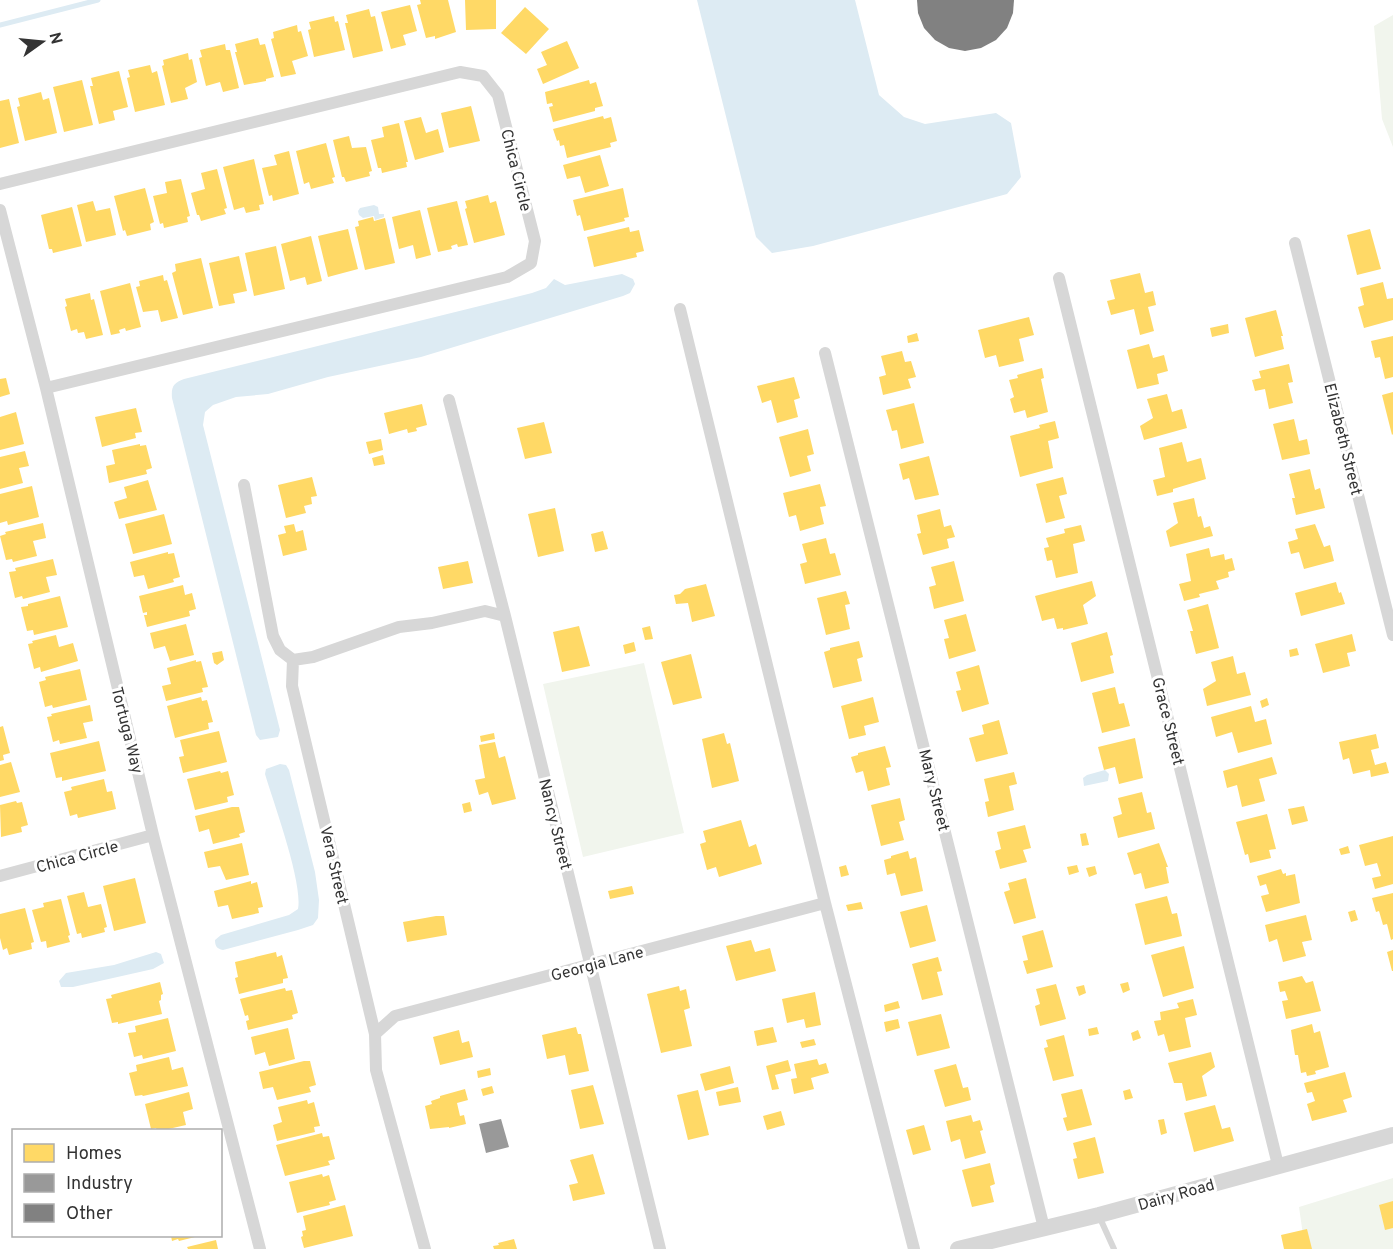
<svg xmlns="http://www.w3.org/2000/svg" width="1393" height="1249" font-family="Overpass,sans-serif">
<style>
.green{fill:#f1f5ed}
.water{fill:#ddebf3}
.homes{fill:#ffd966}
.industry{fill:#999}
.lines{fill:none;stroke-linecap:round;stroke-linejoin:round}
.stream{stroke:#ddebf3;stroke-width:5}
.building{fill:#818181}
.service{stroke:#d7d7d7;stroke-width:6}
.minor{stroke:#d7d7d7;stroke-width:12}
.tertiary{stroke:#d7d7d7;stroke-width:16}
.labels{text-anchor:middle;stroke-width:6;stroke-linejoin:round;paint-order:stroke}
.street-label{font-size:16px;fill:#333;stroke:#fff}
</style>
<rect width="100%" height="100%" fill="#fff"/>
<!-- green -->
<path class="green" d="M1393 15V147L1382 119 1374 26Z
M644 663 684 833 583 857 543 684Z
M1393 1178V1249H1305L1299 1207Z"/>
<!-- water -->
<path class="water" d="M697 0H855L879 95 904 117 925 124 996 113 1011 123 1021 177 1007 194 813 246 772 253 756 237Z
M374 205 378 207 379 214H384V217L375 220 374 216 363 218 359 215 358 211 360 208Z
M622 274 633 279 635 284 630 293 623 296 421 357 328 377 268 394 236 397 213 405 205 412 203 425 280 730 278 737 260 740 256 735 172 398C171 386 174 383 184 379L532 293 546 288 554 279 565 285Z
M280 764 286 765 289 770 315 872 319 900 318 918 313 925 298 930 223 950C217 949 215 946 215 940L221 935 289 915 298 909C303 883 274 804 265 774L266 769Z
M1105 770 1109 774 1108 781 1084 786 1083 778 1087 775Z
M156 952 161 954 164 963 153 969 73 987H61L59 981 66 973 114 965Z"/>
<!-- homes -->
<path class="homes" d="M420 0H448L456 32 435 39V36L426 38 417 5 421 4Z
M465 0H496V29L466 30Z
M410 5 417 31 403 35 406 45 391 49 381 12Z
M525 7 549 29 526 54 501 33Z
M369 9 371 17 375 16 383 51 353 58 345 23H348L346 15Z
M334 16 335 22 338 21 345 50 314 57 308 30 311 29 309 22Z
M297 25 298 32 301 31 308 56 292 61 296 74 281 77 271 39 274 38 273 32Z
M258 38 260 45 265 44 274 77 266 79V81L244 85 235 52H237L235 44Z
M567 41 579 68 543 84 537 69 547 65 541 52Z
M225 44 226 50H230L239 88 223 92 220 82 206 86 199 58 202 57 200 50Z
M188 53 189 60 192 59 197 82 185 88 188 99 171 103 162 66 164 65 163 60Z
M150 65 152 73 157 71 165 105 135 112 127 78 130 77 128 70Z
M119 71 128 107 113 111 115 120 99 124 90 86H93L91 78Z
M82 80 93 125 64 132 53 87Z
M589 80 590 84 596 82 603 106 595 108V111L553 122 549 107 553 106 552 103 547 104 545 92Z
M41 92 43 100 49 98 57 133 25 141 17 107 20 106 18 98Z
M9 99 19 143 0 148V101Z
M471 106 480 141 449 148 441 113Z
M603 116 604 119 611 117 617 141 610 143 611 147 567 158 564 145 560 146 559 140 557 141 553 129Z
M421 117 426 133 438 129 444 152 415 160 404 121Z
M399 123 408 162H406L407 167 382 173 381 168H378L371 140 384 137 382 127Z
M349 136 352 148 366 147 372 171 369 172 370 176 346 182 344 177H342L333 140Z
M326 143 335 177 332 178 334 183 311 189 309 182 304 184 296 151Z
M289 151 299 194 273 201 272 195 269 196 262 168 277 165 274 155Z
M600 155 609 186 585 193 580 176 567 179 563 165Z
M254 159 264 204 259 205 260 210 246 213 244 207 234 210 223 167Z
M217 169 227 208 224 209 226 214 201 221 199 215H197L191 193 205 189 201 173Z
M181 179 190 216 187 217 188 222 164 228 163 223 160 224 153 196 167 193 165 182Z
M145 188 154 222 150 224 151 230 127 236 125 230 123 231 114 196Z
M623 188 629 217 624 218 625 221 584 231 580 215 577 216 573 200Z
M488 195 490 203 496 201 505 235 474 243 465 209 467 208 465 201Z
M93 201 96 211 110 208 116 235 86 242 77 205Z
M457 201 468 245 458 247 457 244 451 246 452 249 438 252 427 208Z
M72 207 82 246 53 253 52 249H49L41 215Z
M420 210 431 255 416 259 413 245 399 249 392 217Z
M373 217 374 221 385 218 395 263 365 270 355 227 359 226 358 221Z
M629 227 630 232 639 230 644 251 636 253 637 257 594 267 587 237Z
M348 229 358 269 328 277 318 236Z
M1370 229 1381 269 1357 275 1347 235Z
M311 236 322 281 307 285 305 277 290 281 281 244Z
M276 246 285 289 254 296 245 253Z
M239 256 247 291 233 294 235 303 219 306 209 263Z
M201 258 213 308 183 315 172 273 176 271 175 264Z
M1140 273 1145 293 1153 291 1156 305 1148 307 1154 331 1140 335 1134 309 1111 315 1107 301 1115 299 1110 280Z
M163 275 164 281 167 280 178 318 161 322 158 310 143 312 136 287 140 286 139 281Z
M1383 282 1387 299 1393 298V320L1364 328 1358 307 1364 305 1360 288Z
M130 283 141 327 126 331 125 328 119 330 120 333 111 335 100 291Z
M90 293 91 300 94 299 103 335 86 339 84 332 78 333 77 329 71 331 65 307 67 306 65 299Z
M1276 310 1283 336H1281L1284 349 1255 357 1245 318Z
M1029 317 1034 335 1019 339 1024 361 999 367 996 355 985 358 978 330Z
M1228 324 1229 333 1212 337 1210 328Z
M917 333 919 341 908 343 907 336Z
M1393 336V377L1385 379 1380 357 1375 358 1371 341Z
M1149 344 1153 358 1164 355 1168 371 1157 374 1159 384 1137 389 1127 350Z
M902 351 905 362 911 361 916 377 908 379 911 388 883 395 879 377 886 375 881 356Z
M1289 364 1293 382 1288 383 1293 403 1269 409 1265 389 1255 391 1252 380 1261 378 1259 371Z
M1042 368 1044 378 1041 379 1048 412 1027 418 1025 410 1014 413 1010 399 1014 397 1009 380 1018 378 1017 375Z
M794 377 800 398 794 400 798 417 777 423 771 400 762 403 757 386Z
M6 378 10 394 0 397V379Z
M1393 392V434L1392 435 1382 395Z
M1167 394 1172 412 1182 409 1187 428 1144 440 1140 426 1153 418 1147 399Z
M914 403 924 443 901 449 897 430 892 431 886 410Z
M422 404 427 425 416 428 417 431 408 433 407 429 389 434 384 413Z
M136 408 142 432 135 433 136 438 102 447 95 417Z
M16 412 24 444 0 450V417Z
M1294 419 1299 441 1307 439 1310 454 1282 460 1273 424Z
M1055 421 1059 438 1048 441 1053 468 1020 477 1010 436 1040 428 1039 425Z
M544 422 552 453 525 459 517 428Z
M808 429 814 454 807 456 811 471 790 477 779 437Z
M381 439 383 450 369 454 366 442Z
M1182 442 1187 462 1201 458 1206 479 1173 489V492L1157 496 1153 480 1165 477 1159 448Z
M140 444V446L146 445 152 468 146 470 147 474 109 483 106 466 115 464 112 450Z
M25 451 29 466 19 468 23 483 0 489V457Z
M383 455 385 464 374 466 372 458Z
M929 456 939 495 915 500 909 478 903 480 899 464Z
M1310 469 1315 490 1320 488 1325 508 1296 515 1292 498H1295L1289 474Z
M312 477 317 496 311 497 312 504 304 506 306 513 286 518 278 485Z
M1063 477 1067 494 1059 496 1065 518 1046 523 1036 484Z
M148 480 157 510 119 519 114 502 127 498 124 487Z
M820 484 826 506 820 507 824 524 800 531 796 515 789 517 783 493Z
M32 486 39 517 8 525 7 521 0 523V494Z
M1194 498 1198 517 1201 516 1204 528 1210 526 1213 536 1170 547 1166 531 1178 523 1173 503Z
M555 508 564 551 538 557 528 514Z
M940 509 944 527 951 525 955 537 947 539 949 548 923 555 917 534 921 533 917 515Z
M164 514 172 544 133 554 125 524Z
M43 523 46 538 33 541 37 556 13 562 12 559 6 560 0 536 6 534 5 532Z
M294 524 296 532 303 530 307 550 283 556 278 535 286 533 284 526Z
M1315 524 1324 547 1330 545 1334 561 1304 569 1299 552 1291 554 1288 542 1298 539 1295 529Z
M1081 525 1085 541 1073 544 1078 573 1056 578 1052 560 1047 561 1044 548 1049 547 1046 538 1065 533 1064 529Z
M603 531 608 549 595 552 591 534Z
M826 538 830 554 835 553 841 575 805 584 800 564 807 562 802 544Z
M1209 548 1211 557 1224 554 1225 560 1232 558 1235 570 1228 572 1229 577 1216 581 1219 589 1199 594 1200 597 1184 601 1179 584 1191 581 1186 554Z
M168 552V554L174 553 180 577 173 579 174 582 148 589 144 575 134 577 130 562Z
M53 559 57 575 46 577 50 592 23 599 22 596 15 598 9 572 16 571 15 568Z
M468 561 473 583 443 589 438 567Z
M954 561 964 601 934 609 929 587 936 585 931 567Z
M1092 581 1096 596 1083 605 1088 624 1063 630V628L1057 629 1054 618 1042 621 1035 596Z
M1336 582 1339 593 1341 592 1345 604 1301 616 1295 593Z
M706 584 715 616 692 622 688 603 676 604 674 595 680 594 685 589Z
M183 585 185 595 192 593 196 609 189 611 190 616 147 627 144 615H147V612L143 613 139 596Z
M846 591 850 604 845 605 850 629 826 635 817 598Z
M60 596 68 627 34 635 33 630 27 631 21 607 28 606V604Z
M1208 604 1219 648 1196 654 1190 631H1193L1187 610Z
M966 614 976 651 949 659 944 639 949 638 944 620Z
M186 624 194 655 170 661 165 646 154 649 150 633Z
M579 626 590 666 562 672 553 632Z
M650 626 653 639 645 640 642 628Z
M1107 632 1113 655 1110 656 1114 673 1081 682 1071 643Z
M1352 634 1356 651 1347 653 1350 666 1323 673 1315 644Z
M56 635 59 647 73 643 78 661 41 672 40 667 34 669 28 644 33 643 32 641Z
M859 641 863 657 857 659 862 681 833 688 824 652 830 650V648Z
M634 642 636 651 625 654 623 645Z
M1297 648 1299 655 1290 657 1289 650Z
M222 651 224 660 217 665 214 663 212 653Z
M691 654 702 698 673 705 661 662Z
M1233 656 1237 674 1245 672 1251 695 1207 706 1203 689 1216 681 1211 662Z
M196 660V662L201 661 208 687 202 688 203 692 166 701 162 686 171 684 167 668Z
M979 665 989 704 962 712 956 691 961 690 956 672Z
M80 669 87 700 53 708 52 705 45 707 39 682 46 680 45 677Z
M1115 687 1119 704 1124 703 1130 726 1102 733 1092 693Z
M201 697 202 701 207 700 213 722 208 723 209 729 175 738 167 706Z
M873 697 879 722 864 726 866 735 849 739 841 706Z
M1267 698 1269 705 1262 708 1260 701Z
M90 705 93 721 83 723 87 738 60 744 59 740 53 742 47 717 52 716 51 714Z
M1251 706 1255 722 1266 719 1272 744 1238 753 1232 732 1216 737 1211 717Z
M999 720 1008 754 976 762 969 738 984 734 982 725Z
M3 726 10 753 3 755 4 760 0 761V727Z
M219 731 227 762 183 773 179 757 184 756 180 740Z
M494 733 495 739 481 742 480 736Z
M724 733 727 744 730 743 739 781 712 788 702 739Z
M1376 734 1379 748 1371 750 1375 765 1386 762 1389 773 1371 777 1370 770 1353 774 1349 758 1343 760 1339 742Z
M1135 738 1143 778 1119 784 1115 767 1104 770 1098 747Z
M99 741 106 771 62 781V777L56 778 50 753Z
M495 742 499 758 505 756 516 799 492 805 488 792 479 795 475 780 485 778 479 745Z
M885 746 891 767 886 768 890 785 868 791 863 771 856 773 851 757 858 755V753Z
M1272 757 1277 774 1259 779 1265 801 1242 807 1237 785 1227 788 1223 771Z
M11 762 20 792 0 797V765Z
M220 771 221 773 228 771 234 795 227 797 228 802 195 810 187 779Z
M1014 772 1017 784 1009 786 1014 810 988 817 985 802 989 801 984 779Z
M104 779 107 792 112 791 116 809 78 818 77 814 70 816 64 792 72 790 71 787Z
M1142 792 1147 813 1151 812 1155 829 1118 838 1113 817 1122 814 1118 798Z
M900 798 905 820 899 822 904 840 881 846 871 805Z
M16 801 17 803 22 802 28 825 21 827 22 832 1 837 0 805Z
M470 802 472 811 464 813 462 804Z
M1304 806 1308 821 1292 825 1288 809Z
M232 807H239L245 832 239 834 240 837 213 844 209 829 199 832 195 816Z
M1267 814 1276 849 1269 850 1271 858 1250 863 1248 854 1245 855 1236 822Z
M741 820 749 847 756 844 762 864 719 877 716 867 707 870 700 844 706 842 703 831Z
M1025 825 1031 848 1023 850 1027 862 1000 869 995 851 1001 849 997 832Z
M1086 833 1089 845 1082 846 1080 834Z
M1393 836V884L1375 889 1372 878 1381 876 1377 863 1365 866 1359 845Z
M242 843 249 875 226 880 220 866 208 868 204 852Z
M1159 843 1168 867H1166L1169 883 1145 889 1141 873 1134 875 1127 853Z
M1348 846 1350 853 1341 855 1339 849Z
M908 851 910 859 916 857 923 891 901 896 895 873 887 875 884 860 891 858V856Z
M846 865 849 875 841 877 839 867Z
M1077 865 1079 872 1069 875 1067 867Z
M1095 866 1097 874 1089 877 1086 868Z
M1281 869 1283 874 1286 873V876L1295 874 1300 903 1266 912 1261 896 1269 894 1266 884 1260 886 1257 876Z
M135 878 146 923 114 931 103 886Z
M1026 878 1036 918 1014 924 1004 892 1010 890 1008 883Z
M251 881V884L257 882 263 907 258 908 259 913 232 919 228 905 218 907 214 891Z
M632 886 634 894 610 899 608 891Z
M84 892 88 907 101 904 107 927 104 928 105 932 82 938 81 933 77 934 67 896Z
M1393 893V939L1391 940 1387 924 1383 925 1379 911 1376 912 1372 898Z
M1167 896 1172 914 1177 913 1182 936 1145 945 1135 904Z
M61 899 70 935 68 936 70 942 47 948 46 941 41 942 32 910 44 907 43 903Z
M861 902 863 909 848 911 846 905Z
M927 905 936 941 910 948 900 912Z
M25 908 34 942 31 943 32 949 9 955 7 948 3 950 0 938V914Z
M1355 910 1358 920 1351 922 1348 912Z
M1306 915 1312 940 1302 942 1306 956 1283 962 1277 939 1269 942 1265 925Z
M436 916H444L447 935 407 942 403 922Z
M1043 930 1053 967 1027 974 1023 961 1028 960 1022 936Z
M751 940 755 952 770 948 776 971 736 981 726 946Z
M1184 946 1194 988 1163 997 1151 955Z
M1393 950V971H1392L1387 952Z
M276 952 277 957 282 955 288 978 283 979V983L239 994 235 978 238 977 235 962Z
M938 957 942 971 937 972 943 995 922 1000 912 964Z
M1302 976 1306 983 1313 981 1321 1011 1286 1019 1282 1001 1288 1000 1285 991 1280 992 1278 982Z
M160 982 163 994 161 995V1000L159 1001 162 1014 118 1024V1022L112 1023 106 999 112 998 111 995Z
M1128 982 1130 990 1123 993 1120 984Z
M1056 984 1066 1019 1040 1026 1035 1006 1040 1004 1036 989Z
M1084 985 1086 993 1079 996 1076 987Z
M679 986 680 991 686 989 690 1008 684 1010 692 1046 661 1053 647 994Z
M285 988 286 991 292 990 298 1013 292 1015 293 1019 248 1030 246 1021 249 1020 248 1015 245 1016 240 999Z
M815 992 821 1025 806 1028 804 1019 787 1023 782 999Z
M1193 999 1197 1015 1185 1018 1191 1047 1169 1052 1164 1034 1158 1036 1154 1021 1161 1020 1160 1012 1179 1008 1177 1003Z
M898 1001 900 1008 885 1012 884 1005Z
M941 1014 950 1048 917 1056 908 1022Z
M168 1018 176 1051 143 1059 142 1055 134 1057 128 1033 136 1032 135 1026Z
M898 1019 900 1028 886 1032 884 1022Z
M1312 1024 1314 1033 1320 1031 1329 1067 1315 1071 1316 1074 1307 1076 1306 1072 1301 1073 1298 1055H1295L1291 1030Z
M576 1027 578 1034H581L589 1071 569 1075 565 1055 547 1059 542 1035Z
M773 1027 777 1042 757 1046 754 1031Z
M1097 1027 1099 1034 1089 1036 1088 1029Z
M288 1028 295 1059 269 1066 265 1052 255 1055 251 1037Z
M459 1030 462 1043 469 1041 473 1057 440 1065 433 1037Z
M1138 1030 1141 1038 1133 1041 1131 1033Z
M1064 1035 1074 1076 1053 1081 1044 1048 1048 1047 1046 1040Z
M814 1039 816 1045 802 1048 800 1042Z
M1211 1052 1215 1067 1202 1076 1207 1096 1186 1101 1182 1083H1174L1168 1063Z
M169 1057 172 1070 183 1067 188 1086 143 1096 142 1095 135 1096 129 1073 137 1071 136 1065Z
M817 1059 819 1065 826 1063 829 1073 811 1078 814 1089 794 1094 791 1079 797 1078 794 1064Z
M788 1060 791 1071 775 1075 779 1089 772 1090 766 1066Z
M304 1061H310L316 1085 309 1087 311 1092 277 1100 273 1087 263 1089 259 1072Z
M956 1064 963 1088 968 1087 971 1100 945 1107 934 1070Z
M730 1066 734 1083 705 1091 700 1074Z
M490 1068 491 1075 478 1078 477 1071Z
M1345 1072 1352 1097 1343 1100 1347 1112 1312 1121 1307 1104 1315 1101 1312 1092 1307 1093 1304 1083Z
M593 1085 604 1124 580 1129 571 1090Z
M492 1086 494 1093 483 1096 481 1089Z
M738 1087 741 1102 719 1106 716 1092Z
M465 1089 468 1100 457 1103 460 1116 464 1115 466 1124 449 1128V1127L430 1129 425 1106 432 1104 431 1101 440 1098V1096Z
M1082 1089 1092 1125 1067 1131 1063 1118 1067 1117 1061 1094Z
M1130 1089 1133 1098 1125 1100 1123 1091Z
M698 1090 709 1135 688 1140 677 1095Z
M189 1092 193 1109 183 1112 186 1125 164 1130H157L156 1128 151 1129 145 1104Z
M307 1100 308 1104 314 1102 320 1126 314 1127 315 1132 277 1141 273 1125 282 1122 278 1107Z
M1215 1105 1222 1129 1230 1127 1234 1141 1194 1152 1184 1113Z
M781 1111 785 1125 767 1130 763 1116Z
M971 1115 973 1122 980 1120 983 1130 980 1131 986 1153 965 1159 960 1139 951 1142 946 1121Z
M1164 1119 1167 1133 1161 1135 1158 1120Z
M924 1125 931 1150 913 1155 906 1130Z
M322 1133 323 1137 329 1136 335 1159 328 1161 330 1165 285 1176 276 1145Z
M1095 1137 1104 1173 1078 1179 1073 1159 1077 1158 1073 1143Z
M593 1154 605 1194 573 1201 569 1185 578 1183 570 1160Z
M990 1163 995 1184 990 1186 994 1202 972 1207 962 1170Z
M322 1174 323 1177 329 1175 336 1200 329 1202 330 1205 297 1213 289 1182Z
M1393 1201V1228L1385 1230 1379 1205Z
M345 1205 353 1236 304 1248 301 1237 303 1236 302 1231 306 1230 303 1216Z
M1307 1229 1312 1249H1284L1281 1235Z
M171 1236H199L179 1241 178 1239 172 1241Z
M514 1239 517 1249H494L493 1246 499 1245 498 1243Z
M216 1240 218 1249H188L187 1247Z"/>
<!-- industry -->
<path class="industry" d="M501 1119 509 1147 486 1153 479 1124Z"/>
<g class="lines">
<!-- stream -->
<path class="stream" d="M0 25 98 0"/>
</g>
<!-- building -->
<path class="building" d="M917 0H1014L1013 13 1007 28 996 40 981 48 965 51 949 48 935 40 924 28 918 13Z"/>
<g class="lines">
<!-- service -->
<path class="service" d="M1099 1216 1114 1249"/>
<!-- minor -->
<path class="minor" d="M0 184 460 72 483 76 498 95 535 241 531 263 507 277 46 388
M0 210 46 388 153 835 260 1249
M1295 243 1393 635
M1059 278 1278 1165
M680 309 825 903 914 1249
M825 353 1044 1228
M449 400 505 616 660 1249
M244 485 273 636 280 650 293 660 292 686 375 1034 376 1070 425 1249
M293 660 313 657 399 627 432 623 485 611 505 616
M0 876 153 835
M375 1034 395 1016 825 903"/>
<!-- tertiary -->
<path class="tertiary" d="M958 1249 1099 1215 1393 1135"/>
</g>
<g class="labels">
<!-- street labels -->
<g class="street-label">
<text transform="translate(517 170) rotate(76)" y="6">Chica Circle</text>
<text transform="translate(1344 439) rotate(76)" y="6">Elizabeth Street</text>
<text transform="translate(1169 721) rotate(76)" y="6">Grace Street</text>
<text transform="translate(128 730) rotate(76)" y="6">Tortuga Way</text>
<text transform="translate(935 790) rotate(76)" y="6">Mary Street</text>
<text transform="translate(556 824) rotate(76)" y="6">Nancy Street</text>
<text transform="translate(77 856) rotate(-15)" y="6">Chica Circle</text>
<text transform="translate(335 865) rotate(77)" y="6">Vera Street</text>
<text transform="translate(597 963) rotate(-15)" y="6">Georgia Lane</text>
<text transform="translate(1176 1194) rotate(-16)" y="6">Dairy Road</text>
</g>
</g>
<!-- legend -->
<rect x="12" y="1129" width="210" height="108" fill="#ffffff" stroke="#adadad" stroke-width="1.5"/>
<rect x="24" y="1144" width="30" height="18" fill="#ffd966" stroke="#adadad" stroke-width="1.5"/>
<text x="66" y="1159" font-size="18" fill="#333333">Homes</text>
<rect x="24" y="1174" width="30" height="18" fill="#999999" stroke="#adadad" stroke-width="1.5"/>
<text x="66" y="1189" font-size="18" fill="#333333">Industry</text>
<rect x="24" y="1204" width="30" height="18" fill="#818181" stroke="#adadad" stroke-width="1.5"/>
<text x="66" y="1219" font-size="18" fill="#333333">Other</text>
<!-- north arrow -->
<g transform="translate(42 42) rotate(75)" stroke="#ffffff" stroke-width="4.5" paint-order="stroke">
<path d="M0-4.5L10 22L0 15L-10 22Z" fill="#333333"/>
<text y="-9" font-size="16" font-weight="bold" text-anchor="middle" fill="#333333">N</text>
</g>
</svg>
